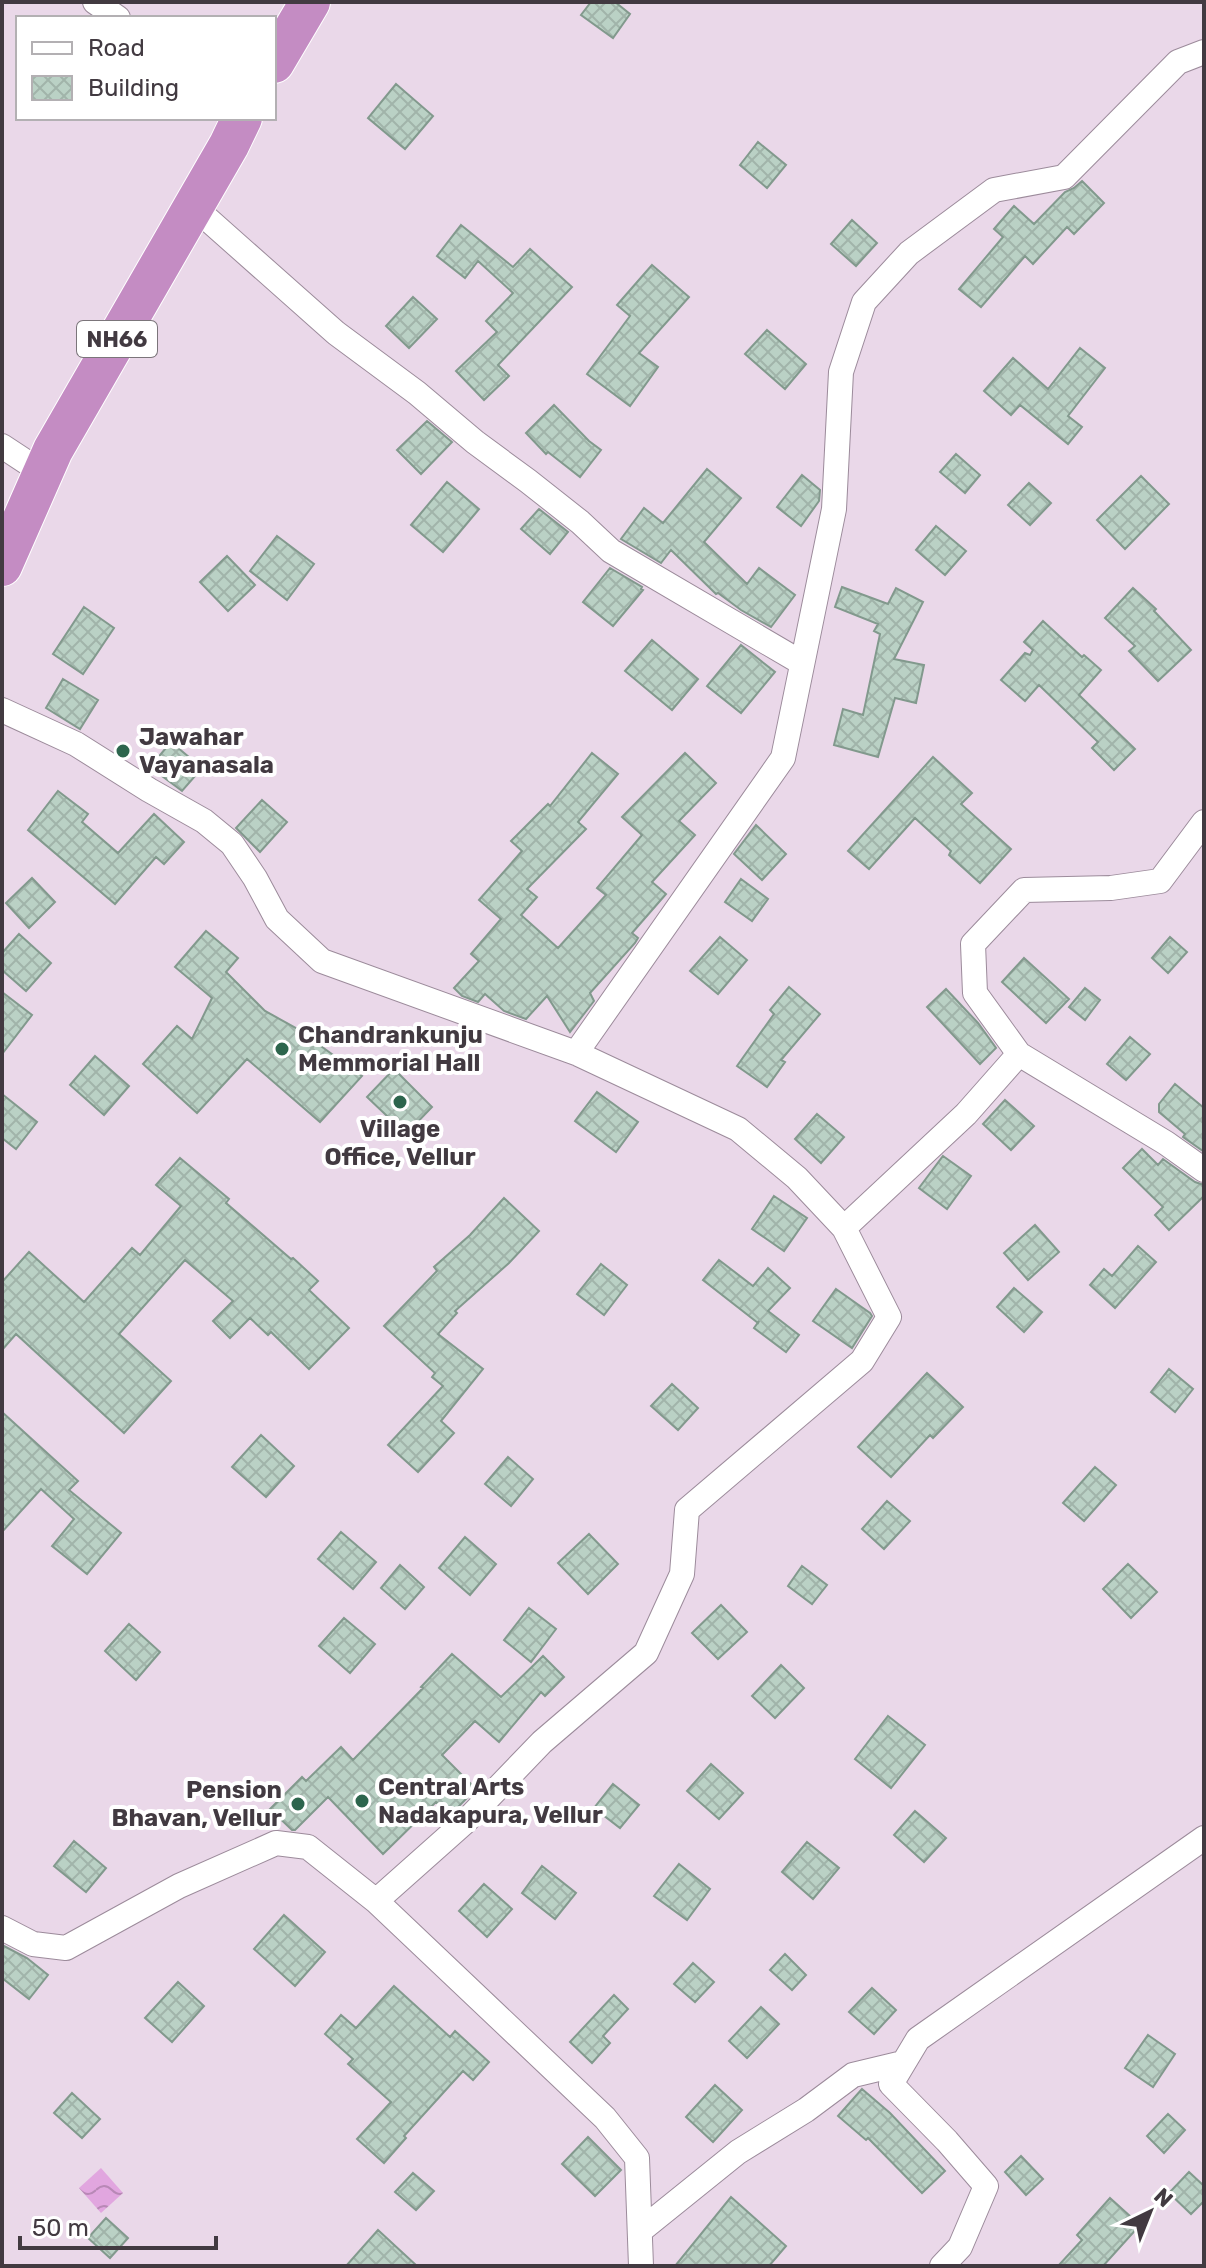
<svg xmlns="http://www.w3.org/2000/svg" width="1206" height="2268" font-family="Rubik,sans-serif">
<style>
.water{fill:url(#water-waves)}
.building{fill:url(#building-cross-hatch);stroke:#82998d;stroke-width:2}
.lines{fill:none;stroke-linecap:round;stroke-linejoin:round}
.minor-casing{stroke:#9c8b9b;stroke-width:26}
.trunk-casing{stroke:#fff;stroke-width:42}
.minor{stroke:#fff;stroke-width:24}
.trunk{stroke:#c48cc3;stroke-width:40}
.poi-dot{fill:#2d654d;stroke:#fff;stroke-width:3}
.labels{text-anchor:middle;stroke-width:8;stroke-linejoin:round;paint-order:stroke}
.shield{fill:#fff;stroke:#7b757a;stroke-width:2}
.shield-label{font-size:22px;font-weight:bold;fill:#423a41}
.poi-label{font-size:24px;font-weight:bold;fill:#423a41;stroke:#fff;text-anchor:start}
</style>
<defs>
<pattern id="water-waves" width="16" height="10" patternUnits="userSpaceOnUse" patternTransform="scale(2)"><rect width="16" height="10" fill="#e1a6df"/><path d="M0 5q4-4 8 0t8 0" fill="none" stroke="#b888b6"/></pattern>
<pattern id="building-cross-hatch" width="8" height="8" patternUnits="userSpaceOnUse" patternTransform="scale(2)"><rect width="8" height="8" fill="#bad1c5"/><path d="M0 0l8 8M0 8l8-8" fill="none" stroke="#a1b4aa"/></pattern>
</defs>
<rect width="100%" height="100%" fill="#ead8e9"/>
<!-- water -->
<path class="water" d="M101 2168 123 2193 101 2213 79 2188Z"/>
<!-- building -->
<path class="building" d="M591 2H615L630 14 613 38 581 15Z
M396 84 433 116 405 149 368 118Z
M758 142 786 165 767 188 740 165Z
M1082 181 1104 203 1074 234 1067 227 1033 264 1025 256 981 307 959 289 1003 237 994 229 1014 206 1034 224 1065 192 1074 188Z
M852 220 877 243 856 266 831 244Z
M461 225 513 267 530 249 572 287 498 365 509 376 484 400 456 371 497 332 486 321 513 293 478 261 465 278 437 256Z
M652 265 689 297 639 353 658 367 630 406 587 374 630 316 617 305Z
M413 297 437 319 409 348 386 326Z
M767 330 806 364 785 389 745 354Z
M1080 348 1105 368 1068 416 1082 427 1068 444 1020 405 1011 415 984 391 1013 358 1048 389Z
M554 405 589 441 601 450 580 477 548 452 546 454 526 433Z
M427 421 452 442 421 474 397 450Z
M956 454 980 475 965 493 940 472Z
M707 469 741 498 704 542 747 584 759 568 795 595 771 627 741 610 718 593 716 594 671 550 661 563 621 539 644 508 663 523Z
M802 475 820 490 819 501 801 526 777 507Z
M1141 476 1169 504 1125 549 1097 520Z
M447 482 479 509 443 552 411 525Z
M1029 483 1051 503 1030 525 1008 505Z
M539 509 568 532 550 554 521 529Z
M936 526 966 551 945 575 916 550Z
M277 536 314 564 287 600 250 571Z
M227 556 255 585 228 611 200 582Z
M610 568 642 587 641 589 643 590 613 626 583 602Z
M842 587 888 604 896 588 923 602 894 659 924 665 916 703 895 698 878 757 834 745 843 709 863 715 880 634 874 631 878 624 835 607Z
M1133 588 1156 609 1154 611 1191 650 1158 681 1129 651 1135 646 1105 618Z
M84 607 114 628 83 674 53 654Z
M1043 621 1082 657 1084 655 1101 670 1079 695 1135 749 1114 770 1092 748 1098 742 1039 685 1025 701 1001 680 1025 653 1030 655 1033 650 1024 642Z
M652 640 698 679 672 710 625 671Z
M741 645 775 672 741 713 707 686Z
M63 679 98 700 80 729 46 708Z
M171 742 202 768 182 791 150 767Z
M592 753 618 774 578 822 586 829 527 889 537 897 521 915 558 948 606 895 597 888 642 835 622 817 685 753 716 783 679 821 695 835 652 882 666 894 632 933 638 938 635 943 590 993 594 1001 570 1032 547 996 526 1019 504 1011 485 994 478 1002 462 996 454 988 479 961 471 954 501 919 479 900 522 851 511 841 548 804 550 806Z
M933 757 972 793 961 804 1011 849 980 883 949 855 951 851 915 818 869 869 848 851Z
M58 791 88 814 82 822 118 853 154 814 184 842 164 864 156 857 115 904 28 830Z
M262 800 287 822 260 852 236 828Z
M756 825 786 854 762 880 734 854Z
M32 878 55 902 29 928 6 903Z
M741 879 768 899 752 921 725 902Z
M206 931 238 958 226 972 265 1011 296 1028 362 1076 320 1122 247 1059 197 1113 143 1064 177 1026 192 1039 212 998 175 967Z
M19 934 51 963 26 991 2 970V953Z
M720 937 747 960 718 994 690 971Z
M1170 937 1187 952 1168 973 1152 958Z
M1024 958 1069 999 1046 1023 1002 982Z
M789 987 820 1014 781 1060 785 1062 767 1087 737 1066 774 1014 770 1010Z
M1085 988 1100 1000 1085 1020 1069 1007Z
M946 989 978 1023 996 1048 980 1064 927 1007Z
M2 992 32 1015 2 1054Z
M1130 1037 1150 1054 1126 1080 1107 1064Z
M95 1056 129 1086 104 1115 70 1085Z
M394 1069 432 1107 406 1134 367 1097Z
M1175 1084 1204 1108 1203 1151 1183 1137 1185 1134 1159 1112V1104Z
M597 1092 638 1122 616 1152 575 1121Z
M2 1094 37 1122 16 1149 2 1138Z
M1005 1100 1034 1126 1011 1150 983 1124Z
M817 1114 844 1137 821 1163 795 1139Z
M1142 1149 1158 1165 1163 1159 1195 1182 1204 1185V1196L1169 1230 1155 1215 1163 1207 1123 1168Z
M943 1156 971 1176 947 1209 919 1188Z
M180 1158 229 1199 226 1203 291 1259 293 1258 318 1281 309 1290 349 1328 309 1369 271 1332 268 1335 250 1318 230 1338 213 1321 233 1301 185 1260 119 1334 171 1381 124 1433 16 1334 2 1350V1282L29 1252 84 1302 132 1248 140 1255 181 1206 156 1185Z
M774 1196 807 1218 784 1251 752 1229Z
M504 1198 539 1231 509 1263 455 1311 457 1313 438 1334 483 1369 441 1421 454 1433 418 1472 388 1445 443 1386 432 1377 435 1373 384 1326 437 1271 434 1267 470 1235Z
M1035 1225 1059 1252 1028 1280 1004 1253Z
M1138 1246 1156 1262 1115 1308 1090 1285 1104 1269 1112 1276Z
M719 1260 753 1286 768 1268 790 1288 768 1311 799 1335 786 1352 754 1328 759 1321 758 1323 703 1280Z
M601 1264 627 1285 604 1315 577 1294Z
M1014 1288 1042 1312 1024 1332 997 1307Z
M836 1289 870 1313 872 1316 852 1348 813 1321Z
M1169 1369 1193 1389 1175 1412 1151 1392Z
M927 1373 963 1407 933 1438 930 1435 891 1477 858 1447Z
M672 1384 698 1408 678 1430 651 1406Z
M2 1412 78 1481 69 1490 121 1533 87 1574 52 1546 74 1519 41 1489 2 1532Z
M261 1435 294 1466 266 1497 232 1467Z
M508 1457 533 1479 511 1506 485 1484Z
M1095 1467 1116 1485 1084 1521 1063 1503Z
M887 1501 910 1521 884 1549 862 1529Z
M341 1532 376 1562 353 1589 318 1559Z
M589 1534 618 1564 588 1594 558 1563Z
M465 1537 496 1564 470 1595 439 1568Z
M1128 1564 1157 1592 1131 1618 1103 1589Z
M400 1565 424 1587 405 1609 381 1588Z
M802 1566 827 1585 812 1604 788 1586Z
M721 1605 747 1632 718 1659 692 1633Z
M529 1608 556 1629 531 1662 504 1640Z
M344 1618 375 1644 350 1673 319 1646Z
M129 1624 160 1652 136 1680 105 1651Z
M452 1654 501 1697 543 1656 564 1677 545 1696 541 1692 499 1742 475 1721 442 1755 476 1789 449 1816 436 1802 383 1854 328 1797 295 1830H292L270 1809 302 1777 306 1781 341 1747 353 1760 423 1688 421 1687Z
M781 1665 804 1688 775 1718 752 1696Z
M888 1716 925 1745 891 1788 855 1759Z
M711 1764 743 1793 719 1819 687 1791Z
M613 1784 639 1805 620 1828 594 1808Z
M915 1811 946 1838 924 1862 894 1835Z
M74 1841 106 1868 86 1892 54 1866Z
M807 1842 839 1868 813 1899 782 1872Z
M679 1864 710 1889 687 1920 654 1896Z
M542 1866 576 1893 555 1919 522 1893Z
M484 1884 512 1909 487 1937 459 1911Z
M284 1915 325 1952 295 1986 254 1949Z
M2 1945 27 1958 48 1975 29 1999 2 1978Z
M785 1954 806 1975 792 1990 770 1970Z
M693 1963 714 1982 695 2002 674 1984Z
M178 1982 204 2006 172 2042 145 2018Z
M394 1986 450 2037 455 2031 489 2062 473 2080 463 2071 404 2136 406 2138 384 2163 357 2139 391 2102 348 2064 353 2059 325 2034 341 2015 356 2028Z
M872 1988 896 2010 874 2034 849 2012Z
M614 1995 628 2009 603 2036 610 2043 592 2063 570 2042Z
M761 2007 779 2024 747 2058 729 2041Z
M1148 2035 1175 2054 1153 2087 1125 2068Z
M715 2085 742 2110 713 2142 686 2117Z
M862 2089 890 2113 945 2171 922 2193 868 2138 866 2140 838 2116Z
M72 2093 100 2119 82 2138 54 2113Z
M1168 2114 1185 2130 1164 2153 1147 2136Z
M588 2137 621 2170 595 2196 562 2164Z
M1021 2156 1043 2179 1026 2195 1005 2172Z
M1189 2172 1204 2186V2201L1191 2214 1169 2193Z
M413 2173 434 2191 416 2210 395 2192Z
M731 2197 786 2246 769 2266H675Z
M1110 2198 1140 2225 1103 2266H1058L1082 2240 1077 2235Z
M106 2218 128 2238 110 2258 88 2238Z
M378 2230 417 2266H346Z"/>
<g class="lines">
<defs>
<path id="minor" d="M95 2 118 18
M194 207 336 333 417 393 475 442 528 481 580 522 611 551 802 663
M2 446 43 473
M2 710 76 744 149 790 204 821 232 844 255 878 277 919 322 961 576 1053 738 1129 797 1178 844 1228 889 1317 862 1361 687 1510 682 1574 646 1653 542 1742 466 1821 376 1901
M576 1053 783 758 834 509 841 372 864 302 909 253 994 190 1064 177 1178 62 1204 52
M1019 1054 1166 1143 1204 1170
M844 1228 966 1114 1019 1054 975 993 973 944 1024 890 1111 888 1160 881 1204 822
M2 1928 33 1944 66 1948 179 1886 276 1843 308 1847 376 1901 605 2118 637 2158 641 2266
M640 2231 738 2152 806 2110 853 2075 903 2063
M942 2266 960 2247 986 2186 947 2141 891 2084 918 2039 1204 1838"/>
<path id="trunk" d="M274 63 310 2
M2 566 53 450 229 145 242 118"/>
</defs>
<!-- minor casing -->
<use href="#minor" class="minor-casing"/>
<!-- trunk casing -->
<use href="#trunk" class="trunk-casing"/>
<!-- minor -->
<use href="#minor" class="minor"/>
<!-- trunk -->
<use href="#trunk" class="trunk"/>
</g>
<!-- markers -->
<g class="poi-dot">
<circle cx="123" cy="751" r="8"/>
<circle cx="282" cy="1049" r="8"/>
<circle cx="400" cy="1102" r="8"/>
<circle cx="362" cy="1801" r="8"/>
<circle cx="298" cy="1804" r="8"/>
</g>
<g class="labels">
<!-- shield labels -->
<rect class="shield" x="77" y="321" width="80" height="36" rx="6"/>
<g class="shield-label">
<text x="117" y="347">NH66</text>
</g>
<!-- poi labels -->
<g class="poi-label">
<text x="139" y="745">Jawahar<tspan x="139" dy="28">Vayanasala</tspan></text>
<text x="298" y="1043">Chandrankunju<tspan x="298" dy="28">Memmorial Hall</tspan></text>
<text x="400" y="1137" text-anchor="middle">Village<tspan x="400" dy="28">Office, Vellur</tspan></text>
<text x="378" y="1795">Central Arts<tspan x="378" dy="28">Nadakapura, Vellur</tspan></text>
<text x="282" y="1798" text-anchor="end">Pension<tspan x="282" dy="28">Bhavan, Vellur</tspan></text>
</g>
</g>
<!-- border -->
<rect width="1206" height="2268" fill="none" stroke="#423a41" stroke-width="8"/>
<!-- legend -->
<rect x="16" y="16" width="260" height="104" fill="#ffffff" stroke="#b3b0b3" stroke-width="2"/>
<rect x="32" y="42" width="40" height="12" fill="#ffffff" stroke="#b3b0b3" stroke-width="2"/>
<text x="88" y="56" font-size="24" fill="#423a41">Road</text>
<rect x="32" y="76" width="40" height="24" fill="url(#building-cross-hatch)" stroke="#b3b0b3" stroke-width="2"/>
<text x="88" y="96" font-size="24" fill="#423a41">Building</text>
<!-- north arrow -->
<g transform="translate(1150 2212) rotate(43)" stroke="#ffffff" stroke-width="6" paint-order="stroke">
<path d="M0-6L14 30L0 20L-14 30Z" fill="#423a41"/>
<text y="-12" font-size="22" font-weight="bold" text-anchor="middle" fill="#423a41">N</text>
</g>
<!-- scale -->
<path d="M20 2236v12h196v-12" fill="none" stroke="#423a41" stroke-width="4"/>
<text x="32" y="2236" font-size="24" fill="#423a41" stroke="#ffffff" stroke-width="6" paint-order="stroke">50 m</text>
</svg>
